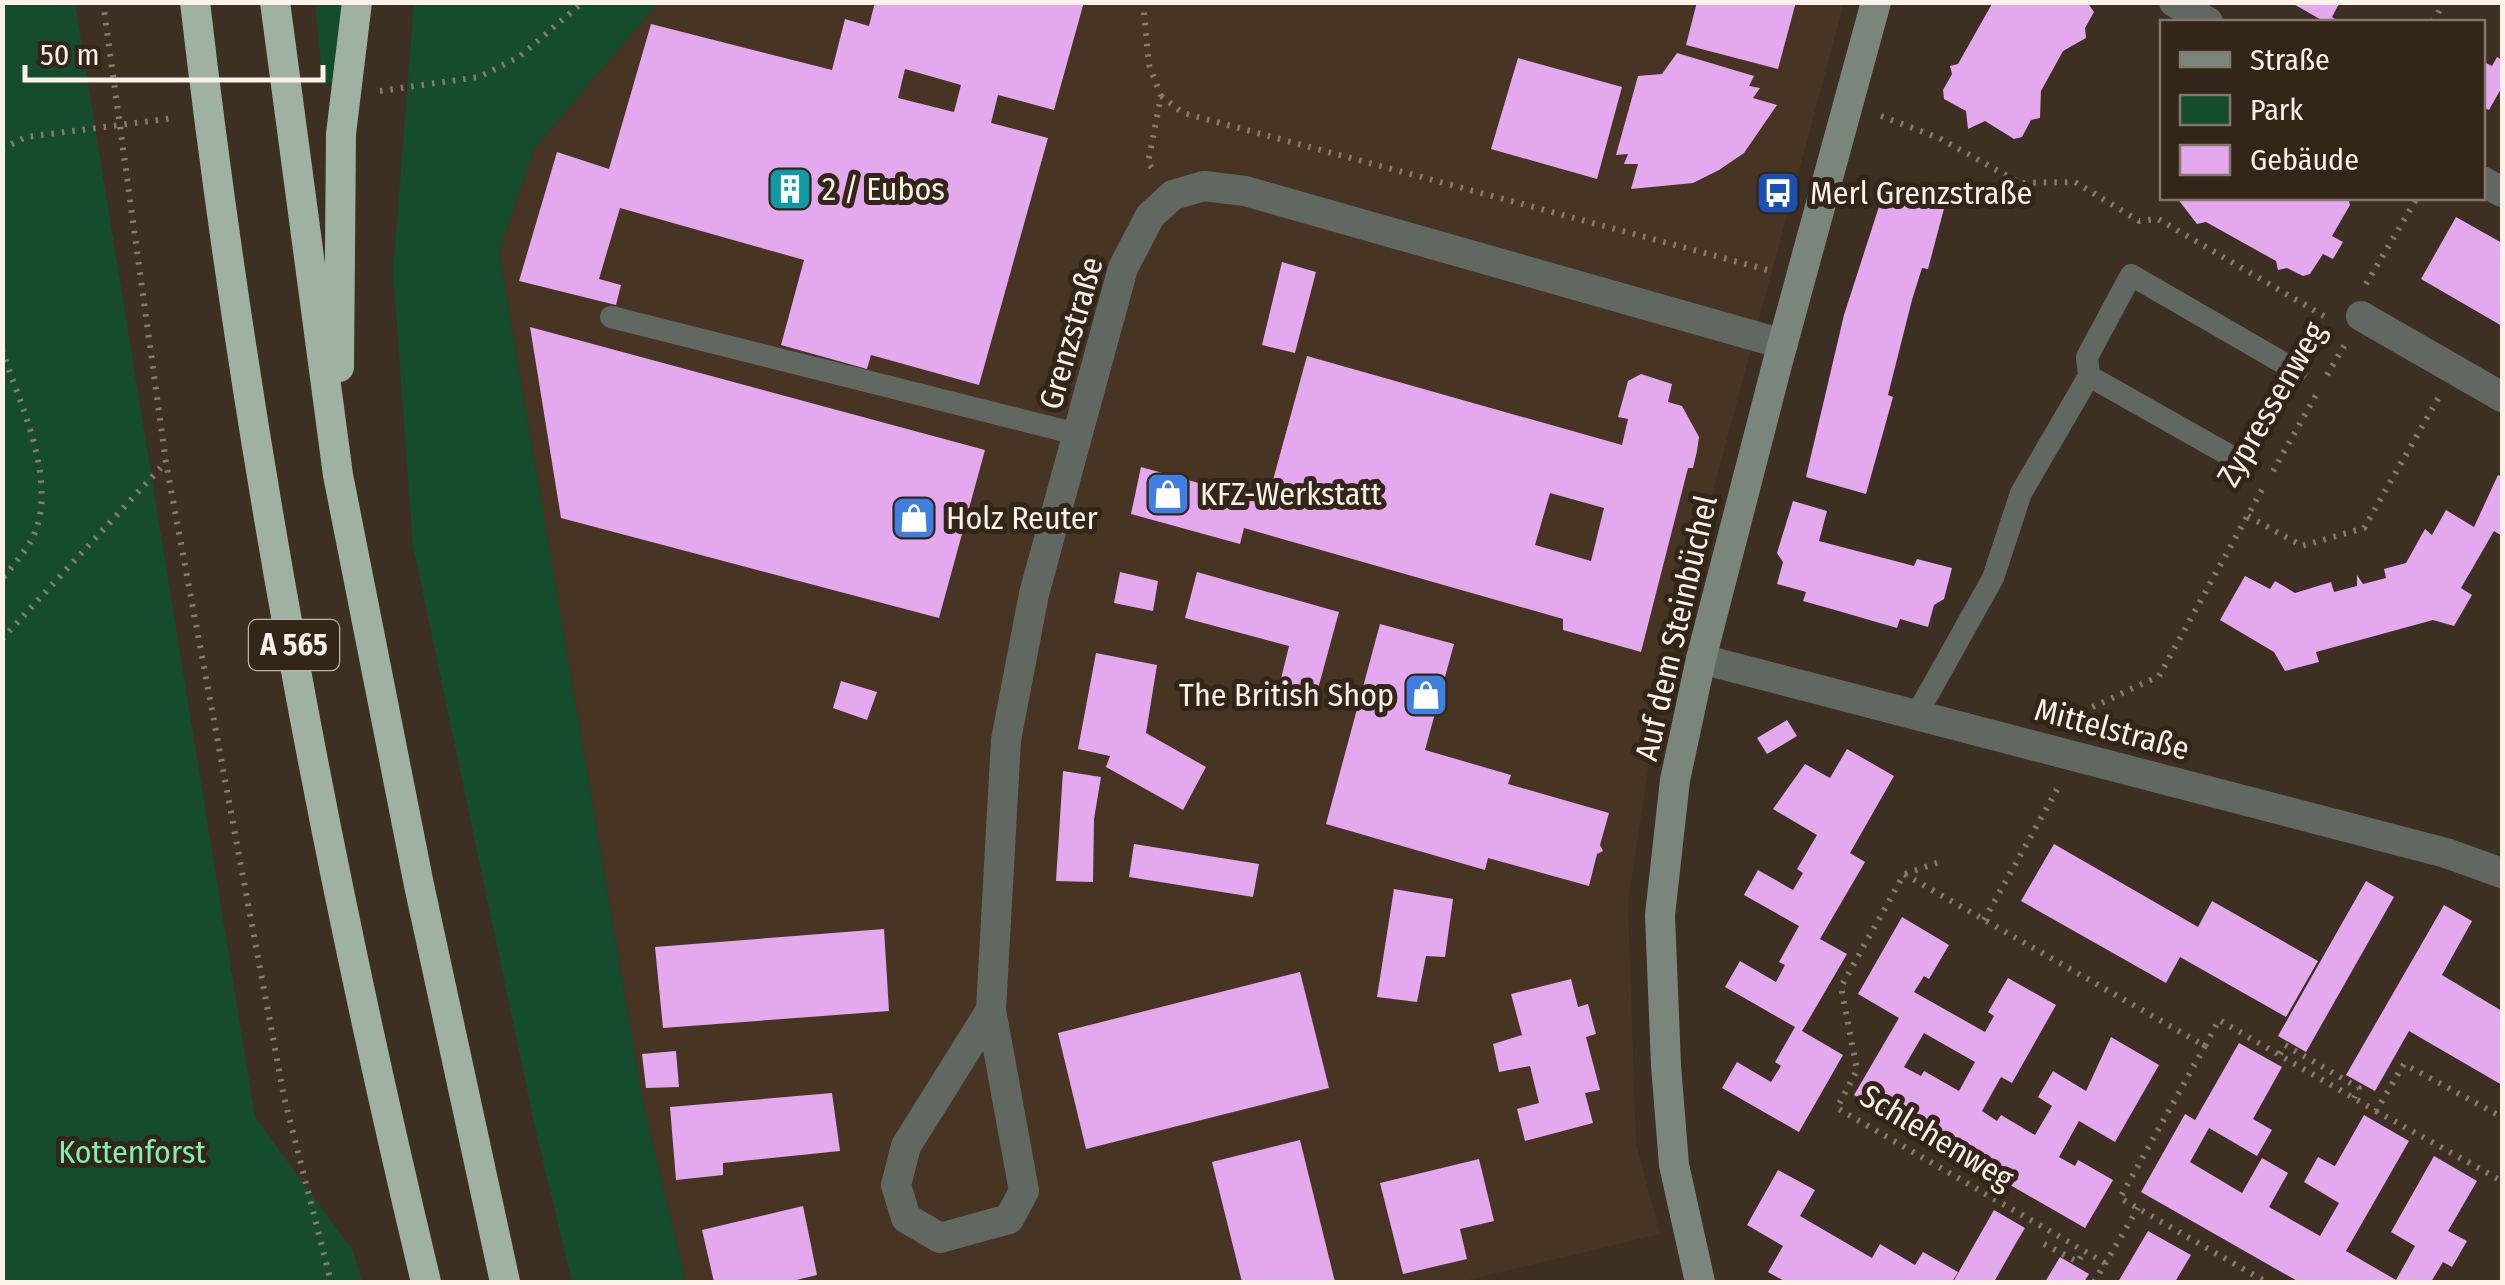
<svg xmlns="http://www.w3.org/2000/svg" width="2505" height="1285" font-family="'Fira Sans Condensed',sans-serif">
<style>
.built{fill:#483422}
.green{fill:#154c2e}
.building{fill:#e3a8ee;fill-rule:evenodd}
.lines{fill:none;stroke-linecap:round;stroke-linejoin:round}
.path{stroke:#877a6e;stroke-width:6;stroke-dasharray:2.5 8;stroke-linecap:butt}
.lane{stroke:#616861;stroke-width:22}
.street{stroke:#616861;stroke-width:30}
.secondary{stroke:#7a867c;stroke-width:30}
.highway{stroke:#9fb2a2;stroke-width:30}
.labels{text-anchor:middle;stroke-width:10;stroke-linejoin:round;paint-order:stroke}
.shield{fill:#332518;stroke:#c0b4ab;stroke-width:2.5}
.shield-label{font-size:30px;font-weight:bold;fill:#fcf2ea}
.poi-label{font-size:32px;fill:#fcf2ea;stroke:#332518;text-anchor:start}
.street-label{font-size:32px;fill:#fcf2ea;stroke:#332518}
.park-label{font-size:32px;fill:#7cf2ac;stroke:#332518}
</style>
<rect width="100%" height="100%" fill="#3d2f21"/>
<!-- built -->
<path class="built" d="M658 3H1844L1661 685 1628 902 1636 1143 1660 1234 1460 1282H686L643 1102 499 251 534 149Z"/>
<!-- green -->
<path class="green" d="M3 2 75 3 255 1117 353 1251 362 1282H3Z
M315 3H345L337 80 323 85Z
M414 3H658L534 149 499 251 643 1102 686 1282H572L536 1132 413 546 393 272Z"/>
<!-- building -->
<path class="building" d="M875 2H1084L1054 110 998 95 991 123 1048 138 979 385 871 355 867 369 781 345 804 260 620 208 599 279 621 285 616 305 519 281 557 152 609 169 651 24 832 70 845 19 869 26ZM905 69 961 85 954 112 898 98Z
M1697 2H1796L1778 69 1686 45Z
M1993 2H2087L2094 12 2085 28 2086 38 2063 51 2041 91 2040 118 2031 120 2022 137 2014 139 1985 121 1968 129 1966 111 1944 99 1943 90 1952 74 1950 66 1958 64Z
M2290 2H2340L2332 17 2339 22H2325Z
M1677 53 1754 76 1749 86 1760 88 1753 98 1777 105 1744 153 1719 170 1693 183 1631 189 1638 164H1624L1628 154 1616 155 1638 76 1662 74Z
M2497 57 2502 60V87L2489 110 2482 107V61L2492 66Z
M1518 58 1622 87 1597 179 1491 149Z
M1885 188 1945 205 1928 269 1922 268 1912 300 1888 395 1893 397 1866 494 1806 477 1844 315Z
M2177 198H2348L2350 205 2332 236 2343 242 2333 259 2323 254 2310 274 2303 276 2287 268 2278 270 2276 261 2206 222 2197 224Z
M2456 217 2502 243V326L2421 279Z
M1282 262 1316 272 1295 353 1262 345Z
M530 327 985 450 939 618 561 518Z
M1307 356 1622 445 1628 419 1618 417 1628 381 1641 374 1672 384 1668 402 1682 406 1699 437 1697 451 1693 468H1688L1641 652 1563 630V619L1244 528 1240 544 1131 514 1141 467 1267 502ZM1550 493 1604 508 1591 561 1535 545Z
M2498 475 2502 477V536L2494 531 2461 588 2472 595 2454 626 2433 620 2316 652 2319 662 2285 671 2274 652 2220 620 2245 576 2270 589 2275 581 2295 593 2331 582 2334 592 2357 586V575L2363 584 2386 578 2384 569 2406 563 2425 529 2432 535 2446 510 2474 527Z
M1793 501 1827 511 1819 541 1914 566 1917 559 1952 568 1944 599 1934 605 1928 627 1900 619 1897 628 1835 610 1803 601 1806 592 1777 584 1783 562 1777 553Z
M1120 572 1158 581 1153 611 1114 603Z
M1197 572 1339 612 1313 707 1278 691 1289 646 1185 618Z
M1380 624 1454 644 1425 750 1511 775 1508 784 1609 813 1600 845 1603 851 1597 854 1589 886 1488 858 1485 870 1326 824Z
M1096 653 1157 665 1146 733 1206 767 1183 810 1106 767 1110 756 1078 749Z
M841 681 877 692 867 720 833 708Z
M1787 720 1797 736 1767 754 1757 738Z
M1847 749 1894 776 1850 853 1865 862 1820 939 1847 954 1802 1031 1843 1055 1799 1132 1722 1088 1737 1062 1771 1082 1781 1066 1775 1062 1795 1027 1725 987 1740 961 1776 982 1785 965 1779 962 1799 926 1744 895 1758 870 1793 890 1803 873 1797 869 1817 835 1773 809 1805 764 1830 778Z
M1063 771 1101 777 1094 819 1093 882 1056 881Z
M1134 844 1259 864 1253 897 1129 877Z
M2054 844 2198 927 2212 901 2318 961 2286 1017 2180 957 2166 983 2021 901Z
M2366 881 2394 897 2306 1052 2278 1036Z
M1394 889 1453 899 1445 957 1426 956 1417 1002 1377 997Z
M2444 905 2472 921 2442 975 2502 1011V1085L2409 1031 2375 1091 2346 1075Z
M1902 917 1949 945 1929 979 1924 976 1914 992 1985 1032 1994 1016 1988 1012 2008 978 2056 1005 2012 1083 2001 1077 1982 1111 1997 1121 2001 1115 2035 1135 2052 1106 2038 1097 2053 1071 2086 1091 2111 1037 2159 1065 2115 1142 2079 1121 2059 1157 2075 1166 2078 1160 2113 1180 2085 1228 1854 1095 1899 1018 1858 994ZM1924 1033 1975 1062 1959 1091 1924 1071 1921 1076 1904 1067Z
M884 929 889 1011 663 1028 655 947Z
M1300 972 1329 1088 1086 1149 1058 1033Z
M1571 979 1578 1007 1588 1004 1596 1034 1586 1037 1600 1090 1585 1093 1593 1123 1525 1141 1517 1109 1539 1103 1530 1066 1499 1072 1493 1044 1522 1035 1511 994Z
M2239 1043 2282 1067 2253 1119 2272 1130 2257 1156 2209 1128 2190 1162 2242 1193 2262 1158 2288 1173 2269 1207 2320 1236 2339 1203 2304 1182 2318 1157 2335 1166 2364 1115 2409 1141 2346 1251 2396 1280 2415 1246 2391 1232 2434 1156 2477 1181 2448 1231 2467 1241 2452 1267 2443 1262 2431 1282H2299L2141 1192 2185 1114 2195 1120Z
M676 1051 679 1087 646 1088 642 1054Z
M832 1093 840 1151 723 1163V1175L676 1180 670 1107Z
M1300 1140 1335 1282H1242L1212 1162Z
M1479 1159 1494 1221 1460 1229 1467 1259 1403 1274 1380 1183Z
M1778 1170 1815 1190 1800 1216 1872 1258 1880 1244 1915 1265 1923 1252 1958 1272 1952 1282H1786L1768 1272 1783 1246 1747 1225Z
M803 1206 817 1275 788 1282H714L702 1230Z
M1994 1210 2025 1228 2016 1243 1994 1282H1953Z
M2148 1231 2191 1255 2175 1282H2118Z
M2060 1257 2089 1274 2084 1282H2045Z"/>
<g class="lines">
<!-- path -->
<path class="path" d="M103 2 166 463 284 1097 331 1282
M1143 2 1149 65 1161 96 1148 163 1154 170
M2433 22 2444 2
M380 91 479 77 519 57 583 2
M1161 96 1183 113 1768 270
M1881 116 1939 138 2020 183 2075 182 2139 221 2158 219 2329 319
M2 149 26 137 174 118
M2366 284 2417 198
M2 350C20 405 61 485 31 541 23 554 12 567 2 579
M2327 375 2346 343
M2273 471 2316 395
M2248 516 2302 546 2364 528 2439 397
M2 639 165 463
M2079 721 2082 712 2159 676 2264 486
M1905 874 1942 861
M1984 920 2059 786
M2205 1046 2120 1198 2266 1282
M2280 1054 2285 1045 2359 1088 2354 1098
M2376 1111 2502 1181
M2044 1244 2078 1262 2084 1251
M2105 1263 1837 1108 1857 1070 1841 987 1904 874 2205 1046 2219 1020 2376 1111 2404 1064 2502 1117
M2094 1282 2138 1208"/>
<!-- lane -->
<path class="lane" d="M611 317 1077 434
M2089 376 2243 463
M1917 714 1993 578 2021 493 2089 376 2087 357 2131 275 2297 371"/>
<!-- street -->
<path class="street" d="M2174 2 2208 22
M2482 181 2502 192
M2361 316 2502 397
M1701 659 2446 853 2502 873
M991 1010 1024 1191 1009 1219 940 1238 906 1218 896 1185 906 1146 991 1010 1006 740 1034 594 1123 268 1150 216 1173 195 1204 186 1245 191 1783 344"/>
<!-- secondary -->
<path class="secondary" d="M1700 1282 1674 1165 1666 1065 1660 915 1675 780 1701 659 1778 361 1876 2"/>
<!-- highway -->
<path class="highway" d="M195 2C245 433 325 861 426 1282
M275 2 338 475 419 885 505 1282
M339 367 341 134 357 2"/>
</g>
<!-- icons -->
<defs>
<symbol id="building-square" viewBox="-11 -11 22 22"><rect x="-9" y="-9" width="18" height="18" rx="4" fill="#0f9aa8" stroke="#332518"/><path d="M-4-6H4V6H1V3H-1V6H-4ZM-2.5-4.3h1.7v1.8h-1.7ZM.8-4.3h1.7v1.8H.8ZM-2.5-1h1.7V.8h-1.7ZM.8-1h1.7V.8H.8Z" fill="#fff"/></symbol>
<symbol id="bus-square" viewBox="-11 -11 22 22"><rect x="-9" y="-9" width="18" height="18" rx="4" fill="#1a4fb4" stroke="#332518"/><path d="M-5-6H5V4H4V6H2V4H-2V6H-4V4H-5ZM-3.5-4V0h7V-4ZM-3.5 1.2v1.5H-2V1.2ZM2 1.2v1.5H3.5V1.2Z" fill="#fff"/></symbol>
<symbol id="shop-square" viewBox="-11 -11 22 22"><rect x="-9" y="-9" width="18" height="18" rx="4" fill="#3f7fe0" stroke="#332518"/><path d="M-5-2.5h2.3a2.7 3.5 0 0 1 5.4 0H5L5.5 6h-11ZM-1.5-2.5h3a1.5 2.3 0 0 0-3 0Z" fill="#fff"/></symbol>
</defs>
<g fill-rule="evenodd">
<use href="#building-square" x="765" y="164" width="50" height="50"/>
<use href="#bus-square" x="1753" y="168" width="50" height="50"/>
<use href="#shop-square" x="1143" y="469" width="50" height="50"/>
<use href="#shop-square" x="889" y="493" width="50" height="50"/>
<use href="#shop-square" x="1401" y="670" width="50" height="50"/>
</g>
<g class="labels">
<!-- shield labels -->
<rect class="shield" x="249" y="620" width="90" height="50" rx="8"/>
<g class="shield-label">
<text x="294" y="655">A 565</text>
</g>
<!-- poi labels -->
<g class="poi-label">
<text x="822" y="200">2 / Eubos</text>
<text x="1810" y="204">Merl Grenzstraße</text>
<text x="1200" y="505">KFZ-Werkstatt</text>
<text x="946" y="529">Holz Reuter</text>
<text x="1394" y="706" text-anchor="end">The British Shop</text>
</g>
<!-- street labels -->
<g class="street-label">
<text transform="translate(1071 333) rotate(-74)" y="11">Grenzstraße</text>
<text transform="translate(2271 404) rotate(-60)" y="11">Zypressenweg</text>
<text transform="translate(1676 628) rotate(-77)" y="11">Auf dem Steinbüchel</text>
<text transform="translate(2112 729) rotate(15)" y="11">Mittelstraße</text>
<text transform="translate(1937 1137) rotate(31)" y="11">Schlehenweg</text>
</g>
<!-- park labels -->
<g class="park-label">
<text x="132" y="1163">Kottenforst</text>
</g>
</g>
<!-- border -->
<rect width="2505" height="1285" fill="none" stroke="#fcf2ea" stroke-width="10"/>
<!-- legend -->
<rect x="2160" y="20" width="325" height="180" fill="#332518" stroke="#83776c" stroke-width="2.5"/>
<rect x="2180" y="52" width="50" height="15" fill="#7a867c" stroke="#83776c" stroke-width="2.5"/>
<text x="2250" y="70" font-size="30" fill="#fcf2ea">Straße</text>
<rect x="2180" y="95" width="50" height="30" fill="#154c2e" stroke="#83776c" stroke-width="2.5"/>
<text x="2250" y="120" font-size="30" fill="#fcf2ea">Park</text>
<rect x="2180" y="145" width="50" height="30" fill="#e3a8ee" stroke="#83776c" stroke-width="2.5"/>
<text x="2250" y="170" font-size="30" fill="#fcf2ea">Gebäude</text>
<!-- scale -->
<path d="M25 65v15h298v-15" fill="none" stroke="#fcf2ea" stroke-width="5"/>
<text x="40" y="65" font-size="30" fill="#fcf2ea" stroke="#332518" stroke-width="8" paint-order="stroke">50 m</text>
</svg>
